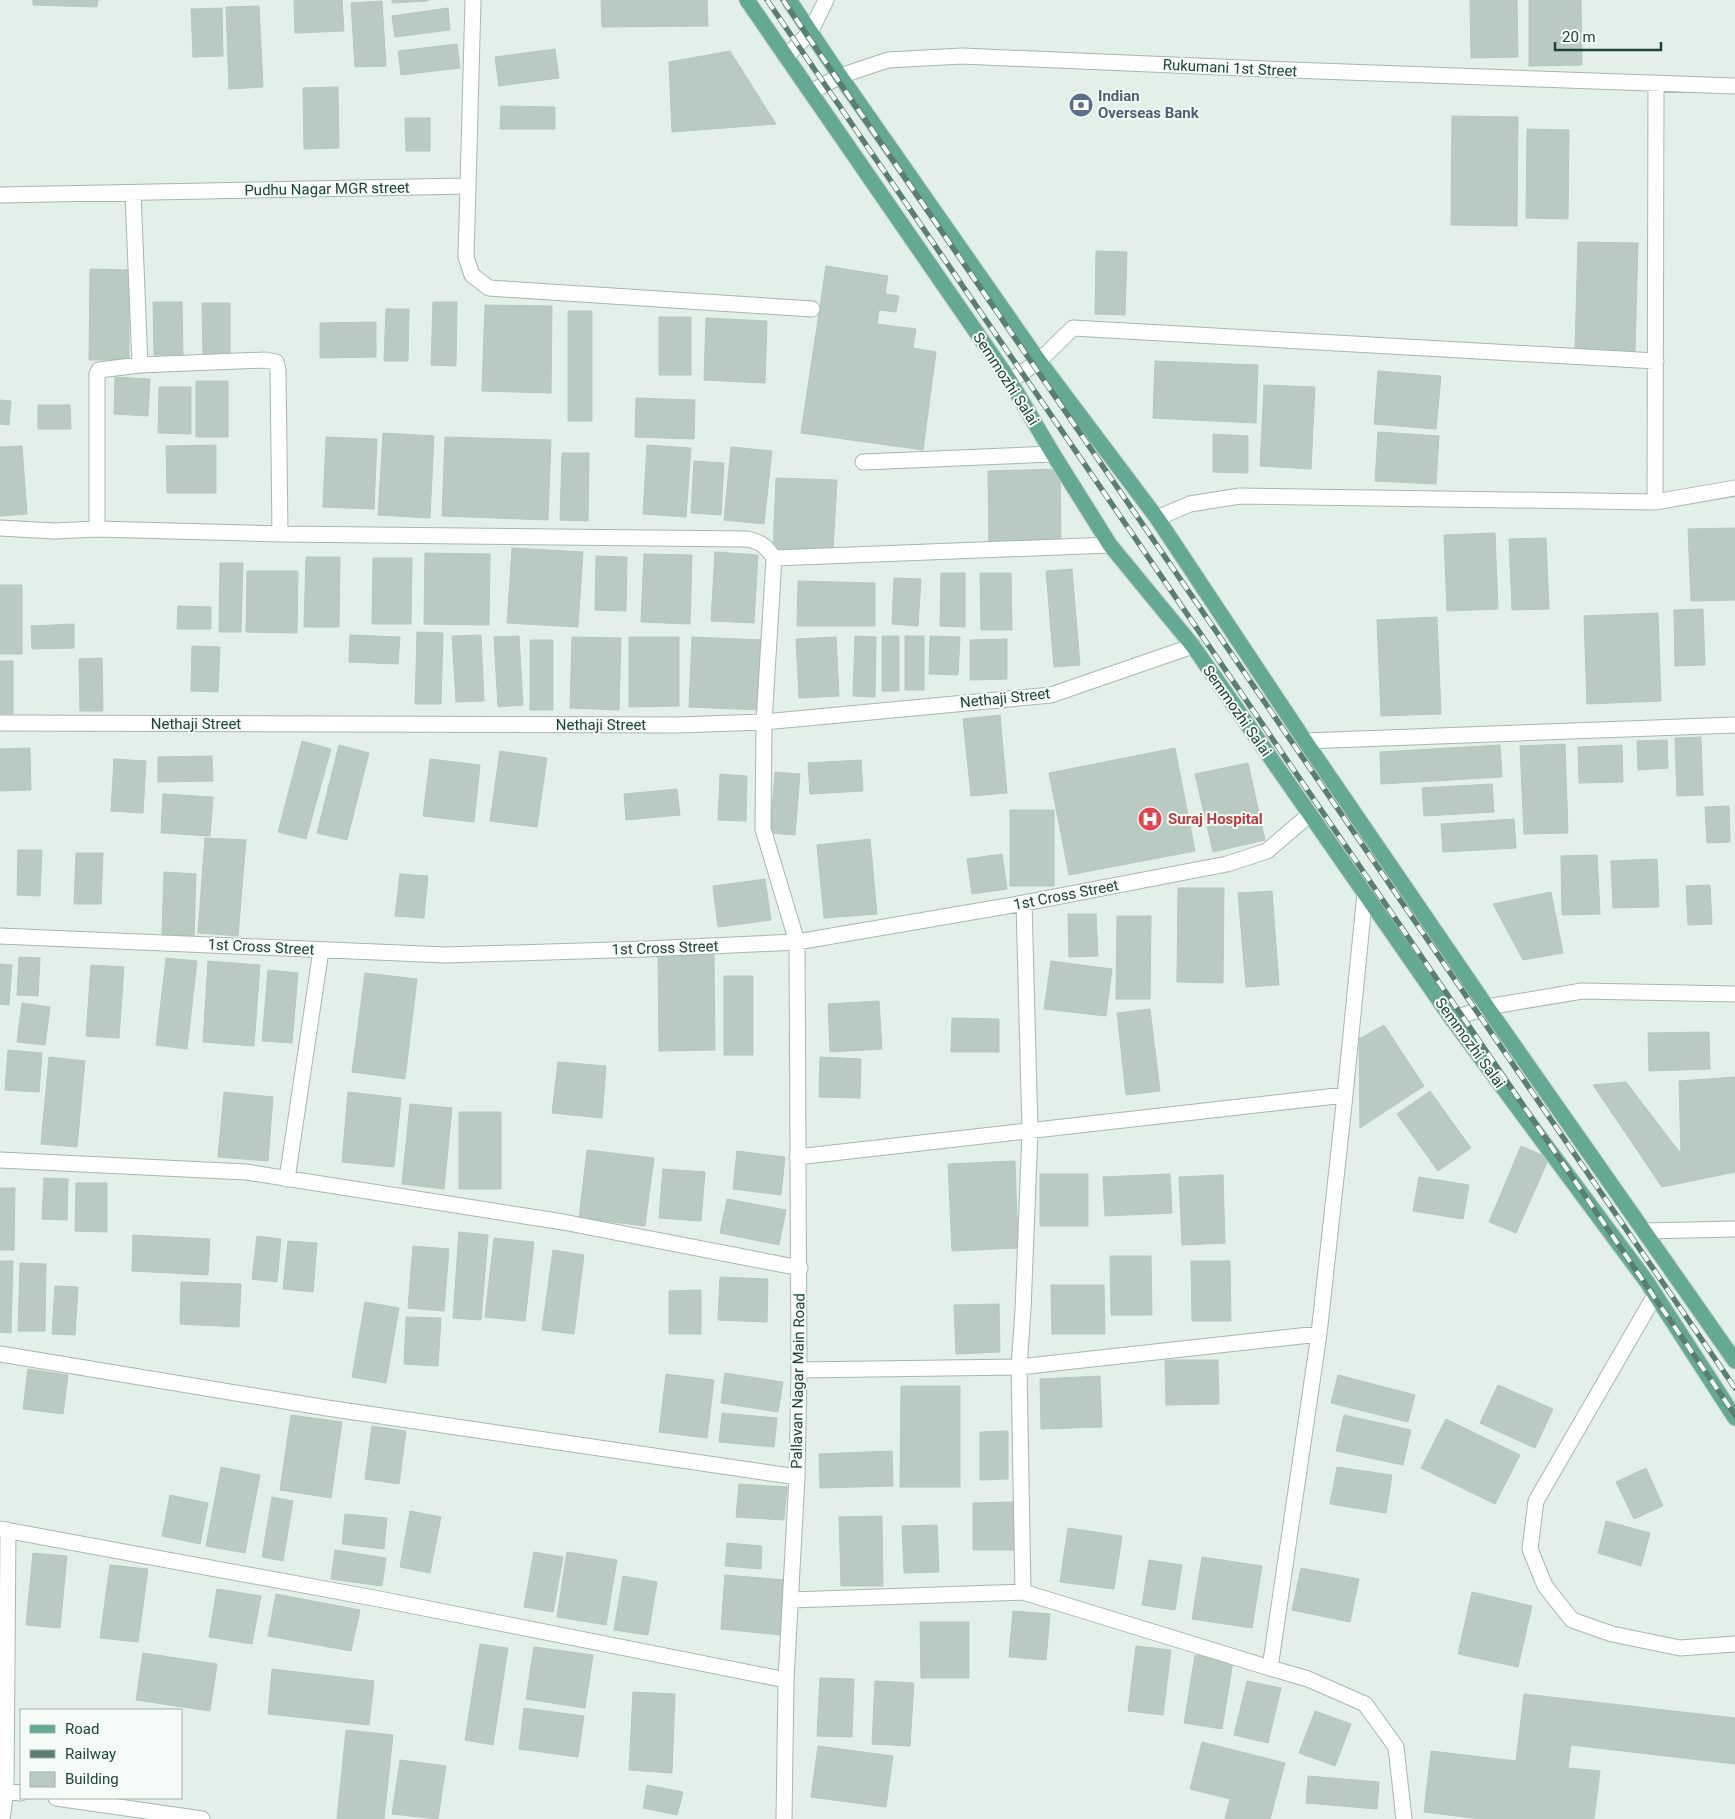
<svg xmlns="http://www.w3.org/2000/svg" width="1735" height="1819" font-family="Roboto,sans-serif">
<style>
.building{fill:#b8cac2;stroke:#b5c9c0}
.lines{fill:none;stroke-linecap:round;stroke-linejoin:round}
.street-casing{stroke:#a5b8b0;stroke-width:17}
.primary-casing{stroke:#c1cac7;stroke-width:17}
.street{stroke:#fff;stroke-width:15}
.primary{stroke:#63a993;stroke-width:15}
.rail-casing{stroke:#5b7e72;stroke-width:5.5}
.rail{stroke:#f5fbf7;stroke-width:4;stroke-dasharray:11;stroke-linecap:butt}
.labels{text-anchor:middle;stroke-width:4;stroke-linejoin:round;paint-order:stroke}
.street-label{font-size:15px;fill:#204337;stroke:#f5fbf7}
.service-label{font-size:15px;font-weight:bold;fill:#4e5e75;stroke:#f5fbf7;text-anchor:start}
.health-label{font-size:15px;font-weight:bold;fill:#be3a42;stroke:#f5fbf7;text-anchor:start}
</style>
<rect width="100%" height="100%" fill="#e3efe9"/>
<!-- building -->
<path class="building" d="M33 0H98L97 7 33 5Z
M294 0H342L344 31 295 33Z
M392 0H428V1L392 3Z
M601 0H707L708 26 602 27Z
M1470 0H1517L1518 57 1471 58Z
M1529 0H1581L1582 65 1529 66Z
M382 1 386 66 355 67 351 3Z
M259 6 263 87 229 89 226 7Z
M222 8 223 56 193 57 191 9Z
M448 8 450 30 395 37 392 16Z
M457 44 460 68 401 75 398 51Z
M555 49 559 78 499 86 495 57Z
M730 51 776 124 672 132 669 62Z
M338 87 339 148 304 149 303 88Z
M501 106 555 107V129H500Z
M1452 116 1518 117 1517 226 1451 225Z
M405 118H430V151H406Z
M1527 129 1569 130 1568 219 1526 218Z
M1578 242 1638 243 1635 351 1575 349Z
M1096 251 1127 252 1125 315 1095 314Z
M826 266 888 276 885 294 899 296 896 312 879 310 877 324 916 329 913 348 936 352 923 450 801 433Z
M90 269 129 270V360H89Z
M153 302H182L183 355H154Z
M433 302H457L456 366 431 365Z
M202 303H230V357H203Z
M485 305 552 306 551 393 482 391Z
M386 309H409L408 361H384Z
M568 311H592V421H568Z
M659 317H691V375H659Z
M706 318 767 321 765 383 704 380Z
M376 322V357L320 358V323Z
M1155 361 1258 365 1256 423 1153 418Z
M1378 371 1441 376 1436 429 1374 424Z
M115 377 150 379 148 416 114 414Z
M196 381H228V437H196Z
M1264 385 1315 387 1311 469 1260 466Z
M159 387H191V434L158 433Z
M636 398 695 400 694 439 635 437Z
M0 400 11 401 9 425 0 424Z
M38 405H70L71 429H38Z
M1378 432 1439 436 1436 484 1375 481Z
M383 433 434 436 430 518 378 515Z
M1213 434 1248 436V473L1213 472Z
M326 437 377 439 374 509 323 507Z
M445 437 551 440 548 520 442 516Z
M216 445V493H167L166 446Z
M647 445 691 448 686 517 643 514Z
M22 446 27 514 0 516V447Z
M731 447 772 451 764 524 724 520Z
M562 453H589L588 521 560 520Z
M694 461 724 463 721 515 691 513Z
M1060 469 1061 544 989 546 988 471Z
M776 478 837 480 833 551 773 548Z
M1735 528V600L1691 601 1688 529Z
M1495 533 1498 609 1447 611 1444 535Z
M1546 538 1549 609 1512 610 1509 539Z
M512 548 583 552 578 627 507 623Z
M715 552 758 555 754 623 711 621Z
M425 553 490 554 489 625 424 624Z
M644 554 692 555 690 624 641 622Z
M596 556 627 557 626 611 595 610Z
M306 557H340L339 627H304Z
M373 558H412L411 624H372Z
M220 563H243L241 632H219Z
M1072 569 1080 665 1054 667 1046 571Z
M247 571H298L297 633 246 632Z
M941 573H965V627L940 626Z
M980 573H1011L1012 630H981Z
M894 578 921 579 918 626 892 624Z
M798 581 875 583V626H797Z
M0 585H22V654H0Z
M178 606 211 607V629H177Z
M1703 609 1705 665 1675 666 1674 610Z
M1658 613 1661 701 1587 704 1584 616Z
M1437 617 1441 714 1381 716 1377 620Z
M74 624V648L32 649 31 626Z
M417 632 443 633 441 704H415Z
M350 635 400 637 398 664 349 662Z
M481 635 484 701 456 702 452 636Z
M519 636 523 705 498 707 494 637Z
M855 636 876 637 875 697 853 696Z
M882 636H899V691H882Z
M905 636H924V690H905Z
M930 636 960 637 958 675 929 674Z
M572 637 621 638 619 710 570 708Z
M629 637H679V706L629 707Z
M692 637 764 640 761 710 689 707Z
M836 637 839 696 799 698 796 639Z
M1007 639V679L970 680V640Z
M530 640H553V710H530Z
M192 646 220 647 218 692 191 691Z
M102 658 103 711H80L79 659Z
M0 661H13V714H0Z
M1000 715 1007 793 971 796 963 719Z
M1701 737 1703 795 1677 796 1675 738Z
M1667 740 1668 768 1638 770 1637 741Z
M302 741 331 749 306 839 278 832Z
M1565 744 1568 833 1524 834 1520 746Z
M339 745 369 753 347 840 317 833Z
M1500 745 1502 777 1381 784 1380 752Z
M1622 745 1623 782 1579 783 1578 747Z
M30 748 31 790 0 791V749Z
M1175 748 1195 851 1069 875 1049 773Z
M500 751 547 758 537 827 490 821Z
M212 756 213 781 158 782V757Z
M114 759 146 761 143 813 111 811Z
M430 759 480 765 474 822 423 816Z
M861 760 863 791 810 794 808 763Z
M1248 763 1265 840 1213 852 1195 774Z
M775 772 800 774 795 835 770 833Z
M720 774 747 776 746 821 718 820Z
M1492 784 1494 812 1424 816 1422 788Z
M677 789 680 815 626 820 624 794Z
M163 794 213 797 210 836 161 833Z
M1729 806 1730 842 1707 843 1705 807Z
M1010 810H1054V886H1010Z
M1514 819 1516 848 1443 852 1441 824Z
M205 838 246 840 238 936 198 933Z
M870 839 877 914 824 918 817 845Z
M18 850H42L40 896 17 895Z
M76 853H103L101 904H74Z
M1002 854 1007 889 972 894 967 859Z
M1597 855 1600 914 1562 915 1561 856Z
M1657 859 1659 907 1613 908 1611 861Z
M164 872 196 874 194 937 162 936Z
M400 874 428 876 424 918 395 916Z
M765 879 771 920 718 927 713 886Z
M1710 885 1712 924 1688 925 1686 886Z
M1178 888H1224L1223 983 1177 982Z
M1272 891 1279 985 1246 987 1238 893Z
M1551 892 1563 953 1523 960 1493 904Z
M1068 914H1096L1098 956 1069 957Z
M1117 916H1151L1150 999H1116Z
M658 954H714L715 1050 659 1051Z
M19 957 40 958 38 996 17 995Z
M166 958 197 961 187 1049 156 1045Z
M208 961 260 965 254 1046 203 1042Z
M1051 961 1112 969 1106 1016 1044 1009Z
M0 964 12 965 9 1005 0 1004Z
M91 965 124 967 119 1038 86 1036Z
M268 970 298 973 292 1043 262 1041Z
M365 973 417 979 405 1079 352 1072Z
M724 976H753V1055H724Z
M879 1001 882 1049 830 1052 828 1004Z
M22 1003 50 1007 45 1045 17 1042Z
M1150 1009 1160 1091 1126 1095 1117 1013Z
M952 1018 999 1019V1052H951Z
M1384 1025 1424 1086 1360 1128 1359 1039Z
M1709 1032 1710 1069 1649 1071 1648 1033Z
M8 1050 42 1053 39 1092 5 1090Z
M49 1057 85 1061 77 1147 41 1144Z
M820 1057 861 1059 860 1098 819 1097Z
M558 1062 606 1066 602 1118 552 1113Z
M1735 1077V1172L1662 1187 1593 1085 1626 1082 1681 1154 1679 1081Z
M1430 1091 1471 1148 1438 1171 1397 1114Z
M224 1092 273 1097 268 1161 218 1157Z
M348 1092 401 1098 394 1167 342 1162Z
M410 1104 452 1108 444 1189 402 1184Z
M459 1112H501V1189H459Z
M1521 1146 1549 1158 1516 1233 1489 1222Z
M587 1150 654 1158 645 1226 579 1218Z
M737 1151 785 1157 781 1195 733 1189Z
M1015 1161 1018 1248 952 1251 948 1164Z
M663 1169 705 1172 701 1221 659 1218Z
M1040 1174H1088V1226H1040Z
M1170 1174 1172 1213 1105 1216 1103 1177Z
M1223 1175 1225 1243 1182 1245 1179 1177Z
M1419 1177 1469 1185 1463 1219 1413 1211Z
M44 1178 68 1179 67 1220 42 1219Z
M76 1183H107V1232L75 1231Z
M0 1188H15L14 1250H0Z
M727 1199 786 1210 779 1245 720 1233Z
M459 1232 488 1235 481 1320 453 1318Z
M133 1235 210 1239 208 1275 132 1271Z
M257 1236 281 1239 277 1282 252 1279Z
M494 1238 534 1242 525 1321 485 1317Z
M288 1241 317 1243 313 1292 283 1289Z
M413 1246 449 1249 444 1311 408 1308Z
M553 1250 584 1255 574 1334 542 1330Z
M1110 1256H1151L1152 1315H1111Z
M0 1261H13L11 1333 0 1332Z
M1191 1261H1230L1231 1321H1192Z
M20 1263 46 1264 45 1331H18Z
M720 1277 768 1279 767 1322 718 1320Z
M181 1282 241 1284 239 1327 180 1324Z
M1051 1285H1104L1105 1334H1052Z
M55 1286 78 1287 75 1335 52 1334Z
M701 1290V1334H669V1291Z
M365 1302 399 1308 386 1383 352 1377Z
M999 1304 1000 1352 956 1354 954 1305Z
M406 1317 441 1318 438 1366 404 1364Z
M1165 1360H1218L1219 1404 1166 1405Z
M28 1369 68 1375 63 1414 23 1409Z
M725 1373 783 1382 778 1412 721 1403Z
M666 1374 714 1380 707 1438 659 1432Z
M1338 1375 1415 1395 1408 1422 1331 1403Z
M1100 1376 1102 1427 1041 1429 1040 1379Z
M1498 1385 1553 1409 1535 1448 1480 1423Z
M901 1386H960V1487H900Z
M722 1413 777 1418 774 1447 719 1442Z
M291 1415 342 1422 331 1498 280 1490Z
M1344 1415 1411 1430 1403 1465 1336 1451Z
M1446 1419 1520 1455 1495 1504 1421 1468Z
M372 1426 406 1431 399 1484 365 1479Z
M1008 1431V1479L980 1480V1432Z
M892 1451 893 1486 820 1488 819 1454Z
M221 1467 260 1475 245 1553 206 1546Z
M1337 1467 1392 1475 1386 1513 1330 1504Z
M1646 1468 1663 1506 1634 1519 1616 1482Z
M739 1484 787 1487 784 1520 736 1517Z
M170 1495 208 1503 200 1544 162 1536Z
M272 1497 293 1501 283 1561 262 1557Z
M1014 1502 1015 1550H973V1503Z
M410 1511 441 1517 430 1573 400 1567Z
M345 1514 387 1518 384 1549 342 1544Z
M882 1516 883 1586H841L839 1517Z
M1606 1521 1650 1533 1641 1566 1598 1553Z
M937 1525 939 1572 904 1573 902 1526Z
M1068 1528 1122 1536 1114 1589 1060 1582Z
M727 1543 762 1546 761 1569 725 1566Z
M335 1550 386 1558 382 1586 331 1579Z
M534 1552 563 1557 553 1612 524 1607Z
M567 1552 617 1560 606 1625 557 1617Z
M33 1553 67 1556 60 1628 26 1625Z
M1202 1557 1262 1566 1252 1628 1192 1619Z
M1149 1560 1182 1565 1175 1610 1142 1605Z
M110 1565 148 1569 138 1642 100 1638Z
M1301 1568 1359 1579 1350 1622 1292 1610Z
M725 1575 786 1580 781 1635 721 1629Z
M623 1576 657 1582 648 1635 614 1630Z
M217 1589 261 1596 252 1644 209 1637Z
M1472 1592 1532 1606 1518 1667 1458 1654Z
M276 1594 360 1610 351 1651 268 1636Z
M1013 1611 1050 1614 1046 1660 1009 1657Z
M920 1622H969V1678H921Z
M480 1644 508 1648 493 1745 465 1740Z
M1136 1646 1171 1650 1163 1715 1128 1711Z
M534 1647 593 1655 585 1708 526 1699Z
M143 1653 217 1664 210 1711 136 1700Z
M1195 1655 1233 1661 1222 1729 1184 1723Z
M272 1669 374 1681 369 1725 268 1714Z
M820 1678 854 1679 852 1737 817 1736Z
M875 1681 914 1683 910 1746 872 1744Z
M1247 1681 1281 1688 1268 1743 1234 1735Z
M633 1692 675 1694 672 1773 629 1770Z
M1524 1694 1735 1718V1764L1571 1745 1568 1768 1600 1771 1594 1819H1481L1424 1812 1431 1751 1516 1761Z
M524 1708 584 1716 578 1757 519 1749Z
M1315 1711 1351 1724 1335 1766 1299 1753Z
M346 1730 393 1735 384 1819H337Z
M1202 1742 1285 1763 1270 1819H1225L1230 1799 1190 1789Z
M818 1746 893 1756 886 1807 811 1797Z
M400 1760 446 1766 438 1819 392 1814Z
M1308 1776 1379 1782 1377 1809 1306 1803Z
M647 1785 683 1792 677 1815 643 1808Z"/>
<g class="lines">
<defs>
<path id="street" d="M786 57 811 31 826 0
M811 92 840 76 888 60 962 56 1290 70 1735 86
M468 186 466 257 472 275 489 288 812 309
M133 193 140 365
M0 195 468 186 473 0
M1010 381 1039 361 1073 328 1656 361
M863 462 1053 454
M1655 502 1656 85
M1157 518 1190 504 1240 496 1655 502 1735 488
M0 528 54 531 97 529 280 534 747 539C761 542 766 546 774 558L1110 545
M97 529V374L99 370 140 365 265 360 276 362 278 370 280 534
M774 558 764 722 763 829 797 942 799 1370 797 1477 786 1680 784 1819
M0 723 678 725 764 722 1051 695 1193 646
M1305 741 1735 725
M1024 903 1030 1131 1023 1310 1019 1367 1023 1592 1270 1668
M0 936 446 955 646 949 797 942 1024 903 1227 864 1267 851 1309 815
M1452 1019 1487 1007 1582 991 1735 994
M797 1157 1345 1095
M0 1160 246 1172 563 1222 800 1268
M287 1179 321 950
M1645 1231 1735 1229
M1655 1295 1536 1501 1530 1549 1545 1586 1572 1620 1612 1634 1680 1648 1735 1644
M1319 1334 1345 1095 1365 893
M0 1354 327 1408 797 1477
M799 1370 1019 1367 1319 1334 1270 1668 1308 1679 1365 1704 1396 1747 1404 1819
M0 1529 379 1599 786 1680
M791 1600 1023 1592
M6 1791 21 1793
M56 1798 202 1819
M2 1819 6 1791 8 1530"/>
<path id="primary" d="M747 0 1010 381 1053 454 1110 545 1193 646 1452 1019 1647 1282 1735 1418
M789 0 840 76 1039 361 1157 518 1305 741 1487 1007 1735 1361"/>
</defs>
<!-- street casing -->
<use href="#street" class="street-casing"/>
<!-- primary casing -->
<use href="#primary" class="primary-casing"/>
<!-- street -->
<use href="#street" class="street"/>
<!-- primary -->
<use href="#primary" class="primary"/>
<defs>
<path id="rail" d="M767 0 1735 1415
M783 0 1735 1388"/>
</defs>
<!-- rail casing -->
<use href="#rail" class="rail-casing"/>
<!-- rail -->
<use href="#rail" class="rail"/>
</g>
<!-- icons -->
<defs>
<symbol id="bank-disc" viewBox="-11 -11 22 22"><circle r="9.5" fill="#5c6f8a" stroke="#f5fbf7"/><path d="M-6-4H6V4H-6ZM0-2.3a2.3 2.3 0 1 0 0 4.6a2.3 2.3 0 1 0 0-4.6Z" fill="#fff"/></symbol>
<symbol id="hospital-disc" viewBox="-11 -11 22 22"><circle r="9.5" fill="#e0444e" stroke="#f5fbf7"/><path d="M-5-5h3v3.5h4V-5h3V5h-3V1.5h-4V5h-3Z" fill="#fff"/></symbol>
</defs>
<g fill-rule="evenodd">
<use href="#bank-disc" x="1067" y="91" width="28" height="28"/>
<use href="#hospital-disc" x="1136" y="805" width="28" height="28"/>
</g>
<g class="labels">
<!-- street labels -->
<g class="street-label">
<text transform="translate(1230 68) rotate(3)" y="5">Rukumani 1st Street</text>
<text transform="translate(327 189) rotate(-1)" y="5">Pudhu Nagar MGR street</text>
<text transform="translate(1006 379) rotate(57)" y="5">Semmozhi Salai</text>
<text transform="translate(1005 698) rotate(-6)" y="5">Nethaji Street</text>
<text transform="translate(1237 711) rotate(55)" y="5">Semmozhi Salai</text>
<text x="196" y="729">Nethaji Street</text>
<text x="601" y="730">Nethaji Street</text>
<text transform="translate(1066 895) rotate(-11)" y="5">1st Cross Street</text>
<text transform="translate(261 947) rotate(3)" y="5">1st Cross Street</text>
<text transform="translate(665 948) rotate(-2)" y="5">1st Cross Street</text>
<text transform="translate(1470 1043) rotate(54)" y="5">Semmozhi Salai</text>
<text transform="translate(798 1381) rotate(-89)" y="5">Pallavan Nagar Main Road</text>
</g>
<!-- service labels -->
<g class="service-label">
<text x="1098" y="101">Indian<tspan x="1098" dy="17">Overseas Bank</tspan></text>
</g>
<!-- health labels -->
<g class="health-label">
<text x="1168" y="824">Suraj Hospital</text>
</g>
</g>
<!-- legend -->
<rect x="20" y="1709" width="162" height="90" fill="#f5fbf7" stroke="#a0b1aa"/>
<rect x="30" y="1725" width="25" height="8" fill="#63a993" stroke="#a0b1aa"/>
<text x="65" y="1734" font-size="15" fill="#204337">Road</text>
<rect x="30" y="1750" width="25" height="8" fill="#5b7e72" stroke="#a0b1aa"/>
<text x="65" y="1759" font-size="15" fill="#204337">Railway</text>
<rect x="30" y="1772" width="25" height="15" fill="#b8cac2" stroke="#a0b1aa"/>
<text x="65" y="1784" font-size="15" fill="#204337">Building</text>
<!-- scale -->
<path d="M1555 42v8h106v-8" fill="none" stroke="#204337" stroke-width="2.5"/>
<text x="1562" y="42" font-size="15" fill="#204337" stroke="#f5fbf7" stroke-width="4" paint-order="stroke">20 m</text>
</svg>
